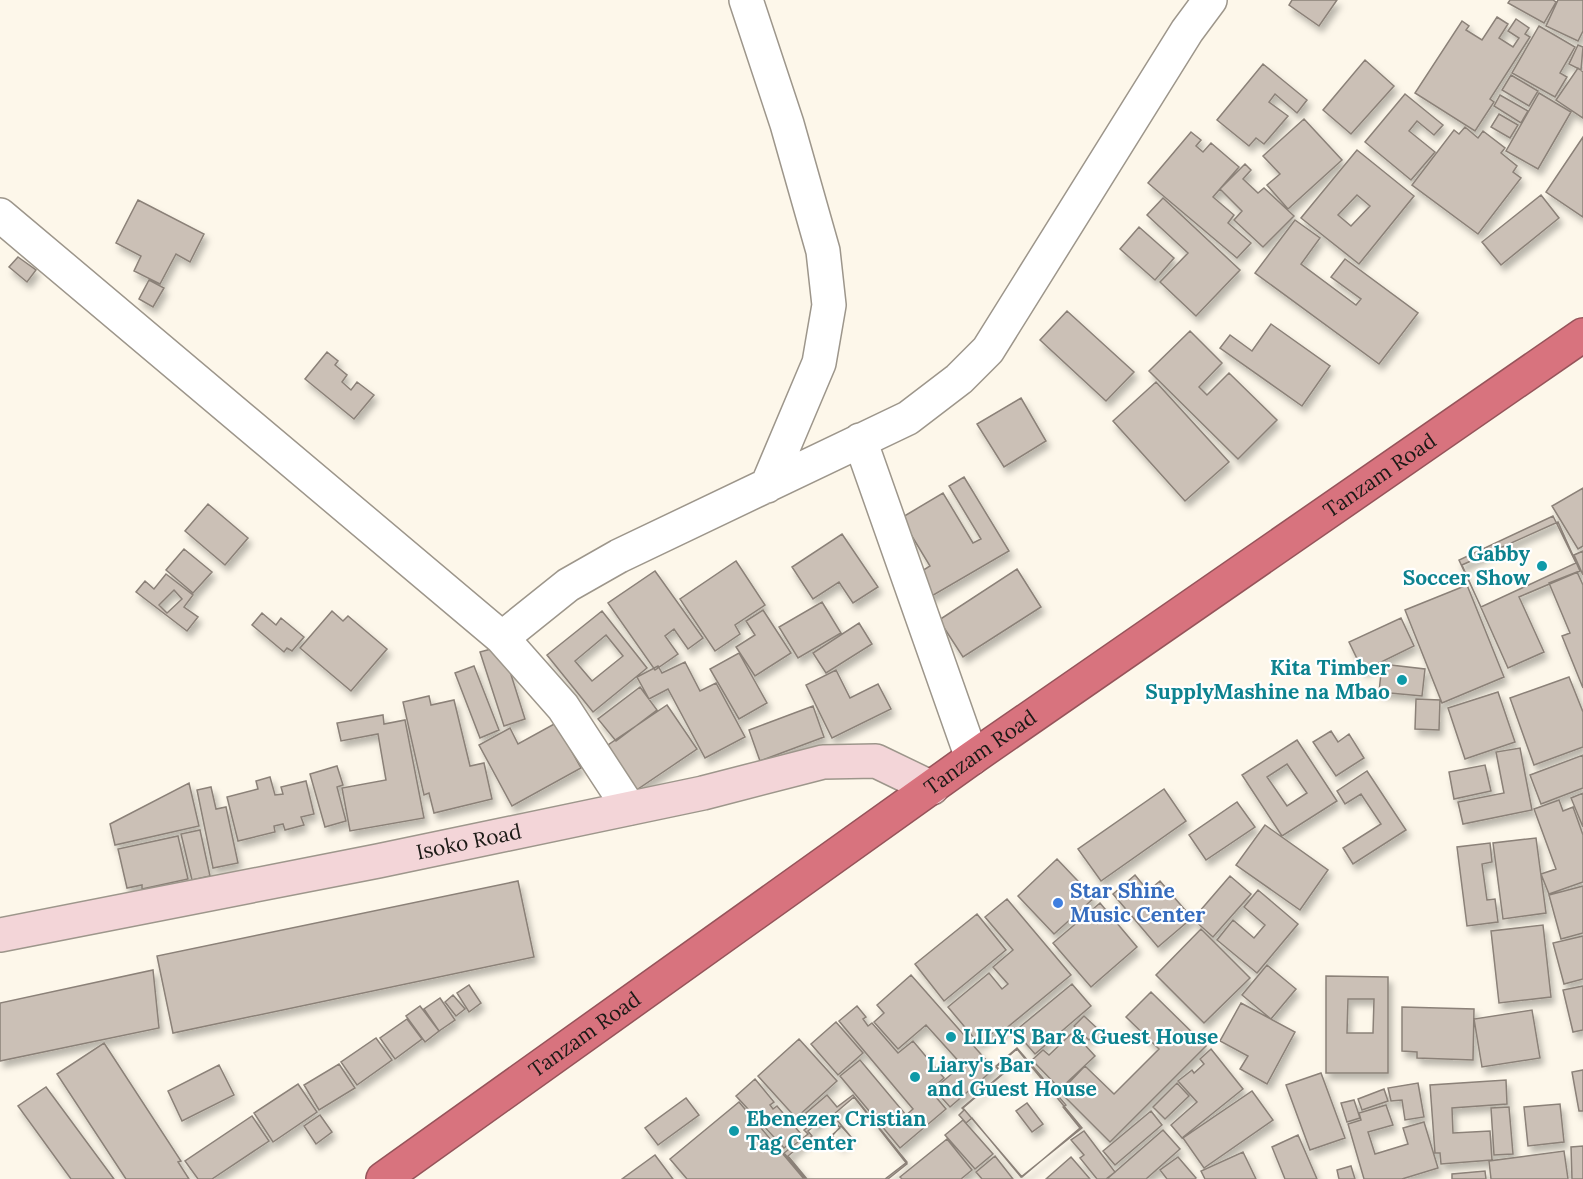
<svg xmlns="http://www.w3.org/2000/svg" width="1583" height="1179" font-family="Lora,serif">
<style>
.building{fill:#cbc0b6;stroke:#8b8178;stroke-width:1.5;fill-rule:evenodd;filter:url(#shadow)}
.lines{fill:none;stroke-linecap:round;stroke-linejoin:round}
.street-casing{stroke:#9d968b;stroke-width:36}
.secondary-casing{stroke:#9d968b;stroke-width:36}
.highway-casing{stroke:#96545a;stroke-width:36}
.street{stroke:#fff;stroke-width:33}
.secondary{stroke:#f3d5d8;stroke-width:33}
.highway{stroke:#d8737e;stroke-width:33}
.culture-dot{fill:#0f9aa8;stroke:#fff;stroke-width:2}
.shop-dot{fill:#3f7fe0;stroke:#fff;stroke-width:2}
.labels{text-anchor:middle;stroke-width:4.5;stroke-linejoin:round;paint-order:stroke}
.street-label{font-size:21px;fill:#1c1a16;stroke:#fff}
.culture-label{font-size:21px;font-weight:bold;fill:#0d838f;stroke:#fff;text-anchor:start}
.shop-label{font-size:21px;font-weight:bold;fill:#366cbe;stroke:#fff;text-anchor:start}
</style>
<defs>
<filter id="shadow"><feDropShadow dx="3.5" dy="6" stdDeviation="3" flood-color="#0004"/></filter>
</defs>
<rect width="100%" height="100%" fill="#fdf7ea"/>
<!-- building -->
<path class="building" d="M1292 0H1337L1319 26 1289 5Z
M1510 0H1553L1556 2 1544 23 1508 3Z
M1558 0H1583V31L1578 41 1546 26Z
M1497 17 1508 24 1499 38 1513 47 1519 38 1508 31 1516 19 1529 28 1525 34 1530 37 1490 99 1494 102 1475 131 1415 93 1462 21 1469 26 1466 30 1482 40Z
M1539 26 1575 47 1560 73 1567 77 1555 97 1512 73Z
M1578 45 1583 47 1581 70 1569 64Z
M1365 60 1394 86 1351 134 1323 110Z
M1263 64 1307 100 1297 113 1275 94 1269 102 1288 116 1264 144 1256 138 1249 146 1217 120Z
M1578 68 1583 72V118L1556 100Z
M1511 75 1538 91 1529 106 1502 90Z
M1539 93 1571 112 1538 169 1506 151Z
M1405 94 1443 125 1434 135 1417 121 1409 131 1435 152 1411 180 1365 142Z
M1500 95 1528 111 1521 123 1494 106Z
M1499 114 1518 125 1510 138 1491 127Z
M1304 119 1342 160 1288 209 1267 185 1280 174 1263 156Z
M1465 127 1478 138 1483 131 1505 148 1501 153 1517 166 1513 172 1521 178 1478 234 1412 185 1454 130 1459 134Z
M1191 132 1201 140 1196 146 1203 152 1211 143 1239 167 1213 197 1234 215 1228 223 1251 243 1237 258 1148 183Z
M1583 137V217L1546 192Z
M1357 150 1414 196 1359 264 1301 218ZM1357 195 1370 206 1351 226 1338 215Z
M1245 164 1251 170 1243 179 1258 193 1264 188 1294 216 1263 247 1234 220 1242 211 1220 189Z
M1541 195 1559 218 1501 265 1482 242Z
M1163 198 1240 270 1196 316 1160 282 1188 253 1147 215Z
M138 200 204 234 190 262 176 254 160 284 134 271 141 256 116 243Z
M1295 220 1320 238 1301 264 1356 305 1361 299 1331 277 1345 259 1418 313 1379 364 1255 273Z
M1139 227 1174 258 1155 280 1120 249Z
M18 257 36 270 27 282 9 267Z
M149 280 164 288 153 307 139 299Z
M1067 311 1134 372 1106 401 1040 340Z
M1271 324 1330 366 1302 406 1220 348 1230 335 1252 351Z
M1190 331 1222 363 1199 387 1207 395 1229 373 1277 420 1238 459 1149 371Z
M327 352 338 361 335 365 347 375 342 382 351 390 357 382 374 395 354 419 305 379Z
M1156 382 1229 462 1185 501 1113 421Z
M1021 398 1046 441 1004 467 977 424Z
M964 477 1009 551 930 597 917 574 930 566 901 518 943 493 973 543 981 539 949 486Z
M1583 488V546L1578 549 1552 506Z
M208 504 248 538 225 565 185 531Z
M1553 516 1576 563 1481 607 1459 560Z
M1558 522 1580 571 1519 597 1544 652 1508 668 1462 565Z
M842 534 878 587 853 603 839 582 813 599 792 567Z
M184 549 212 572 193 593 166 570Z
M1583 551V575L1574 555Z
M736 561 765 605 735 625 740 634 715 651 680 599Z
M1017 569 1041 607 963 657 939 620Z
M655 571 703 638 688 649 674 629 665 636 678 654 655 670 608 603Z
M1577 572 1583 585V688L1562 636 1570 633 1549 583Z
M166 574 193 595 184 607 198 617 187 631 136 592 145 581 154 589ZM174 590 182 599 167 613 159 605Z
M1467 585 1504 677 1442 703 1405 610Z
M822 602 841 633 798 658 779 627Z
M763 610 791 653 755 676 736 647 755 635 746 621Z
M332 611 343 621 348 616 387 649 351 691 300 648Z
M602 611 647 668 593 712 547 655ZM606 635 623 656 592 681 575 661Z
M262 613 276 625 281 618 304 637 292 651 287 648 284 652 252 625Z
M1401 618 1414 646 1363 671 1349 642Z
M859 623 872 644 826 673 813 653Z
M502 646 525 719 504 726 480 652Z
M739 653 767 703 739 719 710 669Z
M685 662 700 691 716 683 745 737 705 758 668 689 649 699 637 677 658 666 662 673Z
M1382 664 1425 669 1422 696 1379 692Z
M474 666 499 730 480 738 455 673Z
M836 670 850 698 878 684 891 709 832 738 806 685Z
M1569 677 1583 712V747L1534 765 1510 698Z
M640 687 657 710 616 741 598 719Z
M1498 692 1515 742 1465 759 1448 708Z
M429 696 431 705 454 700 470 766 484 763 492 799 434 813 429 793 424 795 403 702Z
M1416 699 1440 700 1439 730 1415 729Z
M667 705 697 749 635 791 605 747Z
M813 706 824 737 760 761 749 730Z
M383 715 384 724 405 720 424 818 350 831 342 788 386 780 378 734 341 741 337 723Z
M556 723 581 768 512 806 479 745 510 728 518 744Z
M1331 731 1338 742 1349 734 1364 758 1336 776 1313 742Z
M1297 740 1337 801 1282 836 1242 775ZM1287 764 1307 793 1287 806 1267 777Z
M1520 748 1532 810 1463 824 1458 802 1504 793 1496 752Z
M1583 755V788L1541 804 1530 775Z
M1485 765 1491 791 1454 799 1449 772Z
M337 766 343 785 337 787 346 821 325 827 310 774Z
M1367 771 1406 830 1353 864 1343 848 1381 824 1361 794 1345 804 1337 791Z
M270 777 275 795 283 794 281 787 306 781 314 814 301 817 304 825 285 830 283 824 274 826 275 832 238 841 227 797 258 789 256 781Z
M189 783 199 826 115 845 110 824Z
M211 787 216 809 226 807 238 863 213 868 197 790Z
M1164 789 1186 821 1101 881 1078 849Z
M1583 793V827L1571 798Z
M1559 800 1563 811 1573 807 1583 835V882L1549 894 1541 874 1556 869 1534 809Z
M1237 802 1255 827 1206 860 1189 835Z
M1265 825 1328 870 1300 910 1236 865Z
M200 830 210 876 192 880 181 834Z
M178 836 188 879 142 889V885L127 888 118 849Z
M1536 838 1546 913 1503 919 1493 843Z
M1490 843 1492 862 1482 864 1487 900 1495 899 1498 922 1467 926 1457 847Z
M1057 859 1094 898 1054 934 1018 896Z
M1135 875 1148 891 1160 881 1192 918 1158 947 1113 894Z
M1230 876 1251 894 1213 937 1193 919Z
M518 881 534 957 173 1033 157 956Z
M1583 886V933L1561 939 1549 895Z
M1258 890 1298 924 1257 973 1217 940 1233 920 1254 938 1265 925 1244 907Z
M1007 899 1071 975 998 1035 995 1031 979 1044 948 1007 989 973 1002 989 1008 984 993 967 1013 950 985 917Z
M1100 903 1137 947 1091 987 1053 943Z
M977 914 1006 950 944 1001 915 964Z
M1543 925 1551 997 1499 1003 1491 931Z
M1201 929 1250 978 1204 1023 1156 975Z
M1583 936V979L1564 984 1553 943Z
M1267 965 1296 989 1271 1019 1242 995Z
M153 970 159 1028 0 1061V1003Z
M911 975 994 1069 950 1107 934 1089 962 1065 926 1025 898 1049 874 1022 884 1013 877 1005Z
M1326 976 1388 977V1073H1326ZM1348 999H1374L1373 1033H1347Z
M1072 984 1091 1006 1035 1054 1015 1031Z
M469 985 481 1003 469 1012 457 993Z
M1583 986V1030L1573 1032 1563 990Z
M1151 992 1206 1046 1110 1142 1060 1092 1085 1066 1114 1094 1159 1049 1126 1017Z
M453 995 465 1009 456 1016 445 1002Z
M440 998 455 1020 439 1031 424 1009Z
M1241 1003 1295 1032 1267 1084 1240 1069 1248 1056 1220 1041Z
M420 1006 439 1031 425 1042 406 1016Z
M857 1006 866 1017 863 1019 868 1026 872 1023 898 1053 913 1041 944 1078 930 1090 946 1109 900 1148 840 1076 860 1060 906 1115 913 1109 839 1021Z
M1402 1007 1474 1009 1473 1060 1417 1058V1052L1402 1051Z
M1532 1010 1540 1058 1482 1067 1474 1019Z
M1084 1016 1099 1030 1089 1040 1074 1026Z
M407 1019 422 1039 395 1059 380 1038Z
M836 1022 863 1053 838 1075 811 1044Z
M1073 1032 1095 1056 1060 1089 1032 1060 1043 1050 1049 1055Z
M376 1038 392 1060 357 1085 341 1062Z
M799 1039 837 1081 796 1118 758 1076Z
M104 1043 181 1161 178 1162 189 1179H126L57 1074Z
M1017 1048 1066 1105 1063 1107 1080 1128 1022 1177 963 1108 1003 1074 996 1066Z
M1017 1049 1082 1128 1021 1177 972 1118 966 1123 959 1115 964 1110 962 1108 1002 1074 996 1067ZM1027 1103 1043 1124 1032 1132 1016 1111Z
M1211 1049 1243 1089 1182 1138 1171 1125 1197 1102 1178 1081 1192 1070 1194 1073 1204 1064 1200 1059Z
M339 1064 355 1088 319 1110 304 1085Z
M219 1065 234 1095 182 1121 168 1091Z
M1583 1070V1111H1579L1572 1072Z
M1321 1073 1345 1138 1310 1150 1286 1085Z
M755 1079 774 1102 770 1105 773 1109 777 1106 801 1134 784 1148 736 1096Z
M1506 1080 1507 1104 1452 1108 1453 1133 1490 1131 1492 1160 1441 1164 1440 1153H1435L1430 1085Z
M1177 1083 1189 1096 1165 1119 1153 1107Z
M1418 1083 1424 1117 1405 1120 1402 1100 1391 1101 1388 1088Z
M298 1084 317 1112 273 1142 254 1113Z
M46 1087 114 1179H71L18 1106Z
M1384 1089 1388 1101 1362 1110 1358 1099Z
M1252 1091 1273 1120 1204 1168 1183 1138Z
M827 1095 837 1107 853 1095 907 1162 885 1179H805L784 1153 808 1134 804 1130 813 1123 806 1113ZM841 1126 851 1137 841 1146 832 1136Z
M854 1097 907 1164 888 1179H807L788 1156 812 1136 808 1131 829 1114 840 1128 832 1135 840 1146 851 1137 833 1115Z
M686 1098 699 1115 658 1145 645 1128Z
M1354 1100 1360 1118 1347 1122 1341 1103Z
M739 1102 804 1179H687L670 1159Z
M1560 1104 1564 1142 1528 1146 1524 1107Z
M1386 1105 1393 1125 1368 1132 1375 1154 1408 1144 1403 1128 1424 1122 1438 1168 1402 1179H1364L1348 1124 1361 1120 1359 1113Z
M1509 1107 1513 1154 1494 1155 1491 1108Z
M1151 1111 1162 1125 1115 1165 1103 1151Z
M320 1115 332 1132 316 1144 304 1126Z
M252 1116 269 1141 212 1179H198L185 1161Z
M963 1120 993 1154 975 1169 945 1135Z
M1163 1130 1180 1149 1146 1179H1107Z
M1084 1131 1115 1172 1106 1179H1097L1080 1158 1084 1155 1071 1140Z
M1298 1135 1317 1179H1285L1272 1147Z
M947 1139 972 1170 961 1179H902L900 1177Z
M1583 1146V1179H1572L1571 1147Z
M1564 1151 1568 1179H1491L1489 1161Z
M1243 1152 1256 1179H1205L1201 1171Z
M655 1155 673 1179H622Z
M995 1156 1013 1179H982L976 1172Z
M1071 1157 1090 1179H1046Z
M1178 1157 1196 1178 1195 1179H1167L1160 1170Z
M1351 1166 1355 1179H1339L1337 1170Z
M1485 1171 1486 1179H1452V1174Z"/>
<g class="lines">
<defs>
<path id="street" d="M746 0 787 124 823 251 829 305 819 363 767 486
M0 215 502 638 563 707 629 808
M860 440 972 758
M502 638 568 585 619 556 908 418 959 379 988 350 1187 31 1210 0"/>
<g id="secondary">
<path id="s1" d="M0 935 378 861 703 793 823 762 876 761 932 788"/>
</g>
<g id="highway">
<path id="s2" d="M383 1179 972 758 1583 335"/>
</g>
</defs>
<!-- street casing -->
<use href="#street" class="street-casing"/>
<!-- secondary casing -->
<use href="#secondary" class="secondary-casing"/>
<!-- highway casing -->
<use href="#highway" class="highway-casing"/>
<!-- street -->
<use href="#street" class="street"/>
<!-- secondary -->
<use href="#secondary" class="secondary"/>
<!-- highway -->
<use href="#highway" class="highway"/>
</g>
<!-- markers -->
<g class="culture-dot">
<circle cx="1542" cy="566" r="6"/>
<circle cx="1402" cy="680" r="6"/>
<circle cx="951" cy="1037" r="6"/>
<circle cx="915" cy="1077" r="6"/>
<circle cx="734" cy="1131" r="6"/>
</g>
<circle class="shop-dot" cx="1058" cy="903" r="6"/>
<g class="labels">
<!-- street labels -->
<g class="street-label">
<text dy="7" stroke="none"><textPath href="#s2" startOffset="1220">Tanzam Road</textPath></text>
<text dy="7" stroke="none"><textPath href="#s2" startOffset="734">Tanzam Road</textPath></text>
<text dy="7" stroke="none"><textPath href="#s1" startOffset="478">Isoko Road</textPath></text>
<text dy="7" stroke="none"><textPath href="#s2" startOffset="248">Tanzam Road</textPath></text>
</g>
<!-- culture labels -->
<g class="culture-label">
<text x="1530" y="561" text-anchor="end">Gabby<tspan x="1530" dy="24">Soccer Show</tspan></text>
<text x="1390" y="675" text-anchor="end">Kita Timber<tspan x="1390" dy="24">SupplyMashine na Mbao</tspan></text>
<text x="963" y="1044">LILY'S Bar &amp; Guest House</text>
<text x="927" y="1072">Liary's Bar<tspan x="927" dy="24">and Guest House</tspan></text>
<text x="746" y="1126">Ebenezer Cristian<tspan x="746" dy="24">Tag Center</tspan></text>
</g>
<!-- shop labels -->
<g class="shop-label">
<text x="1070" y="898">Star Shine<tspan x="1070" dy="24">Music Center</tspan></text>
</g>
</g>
</svg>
